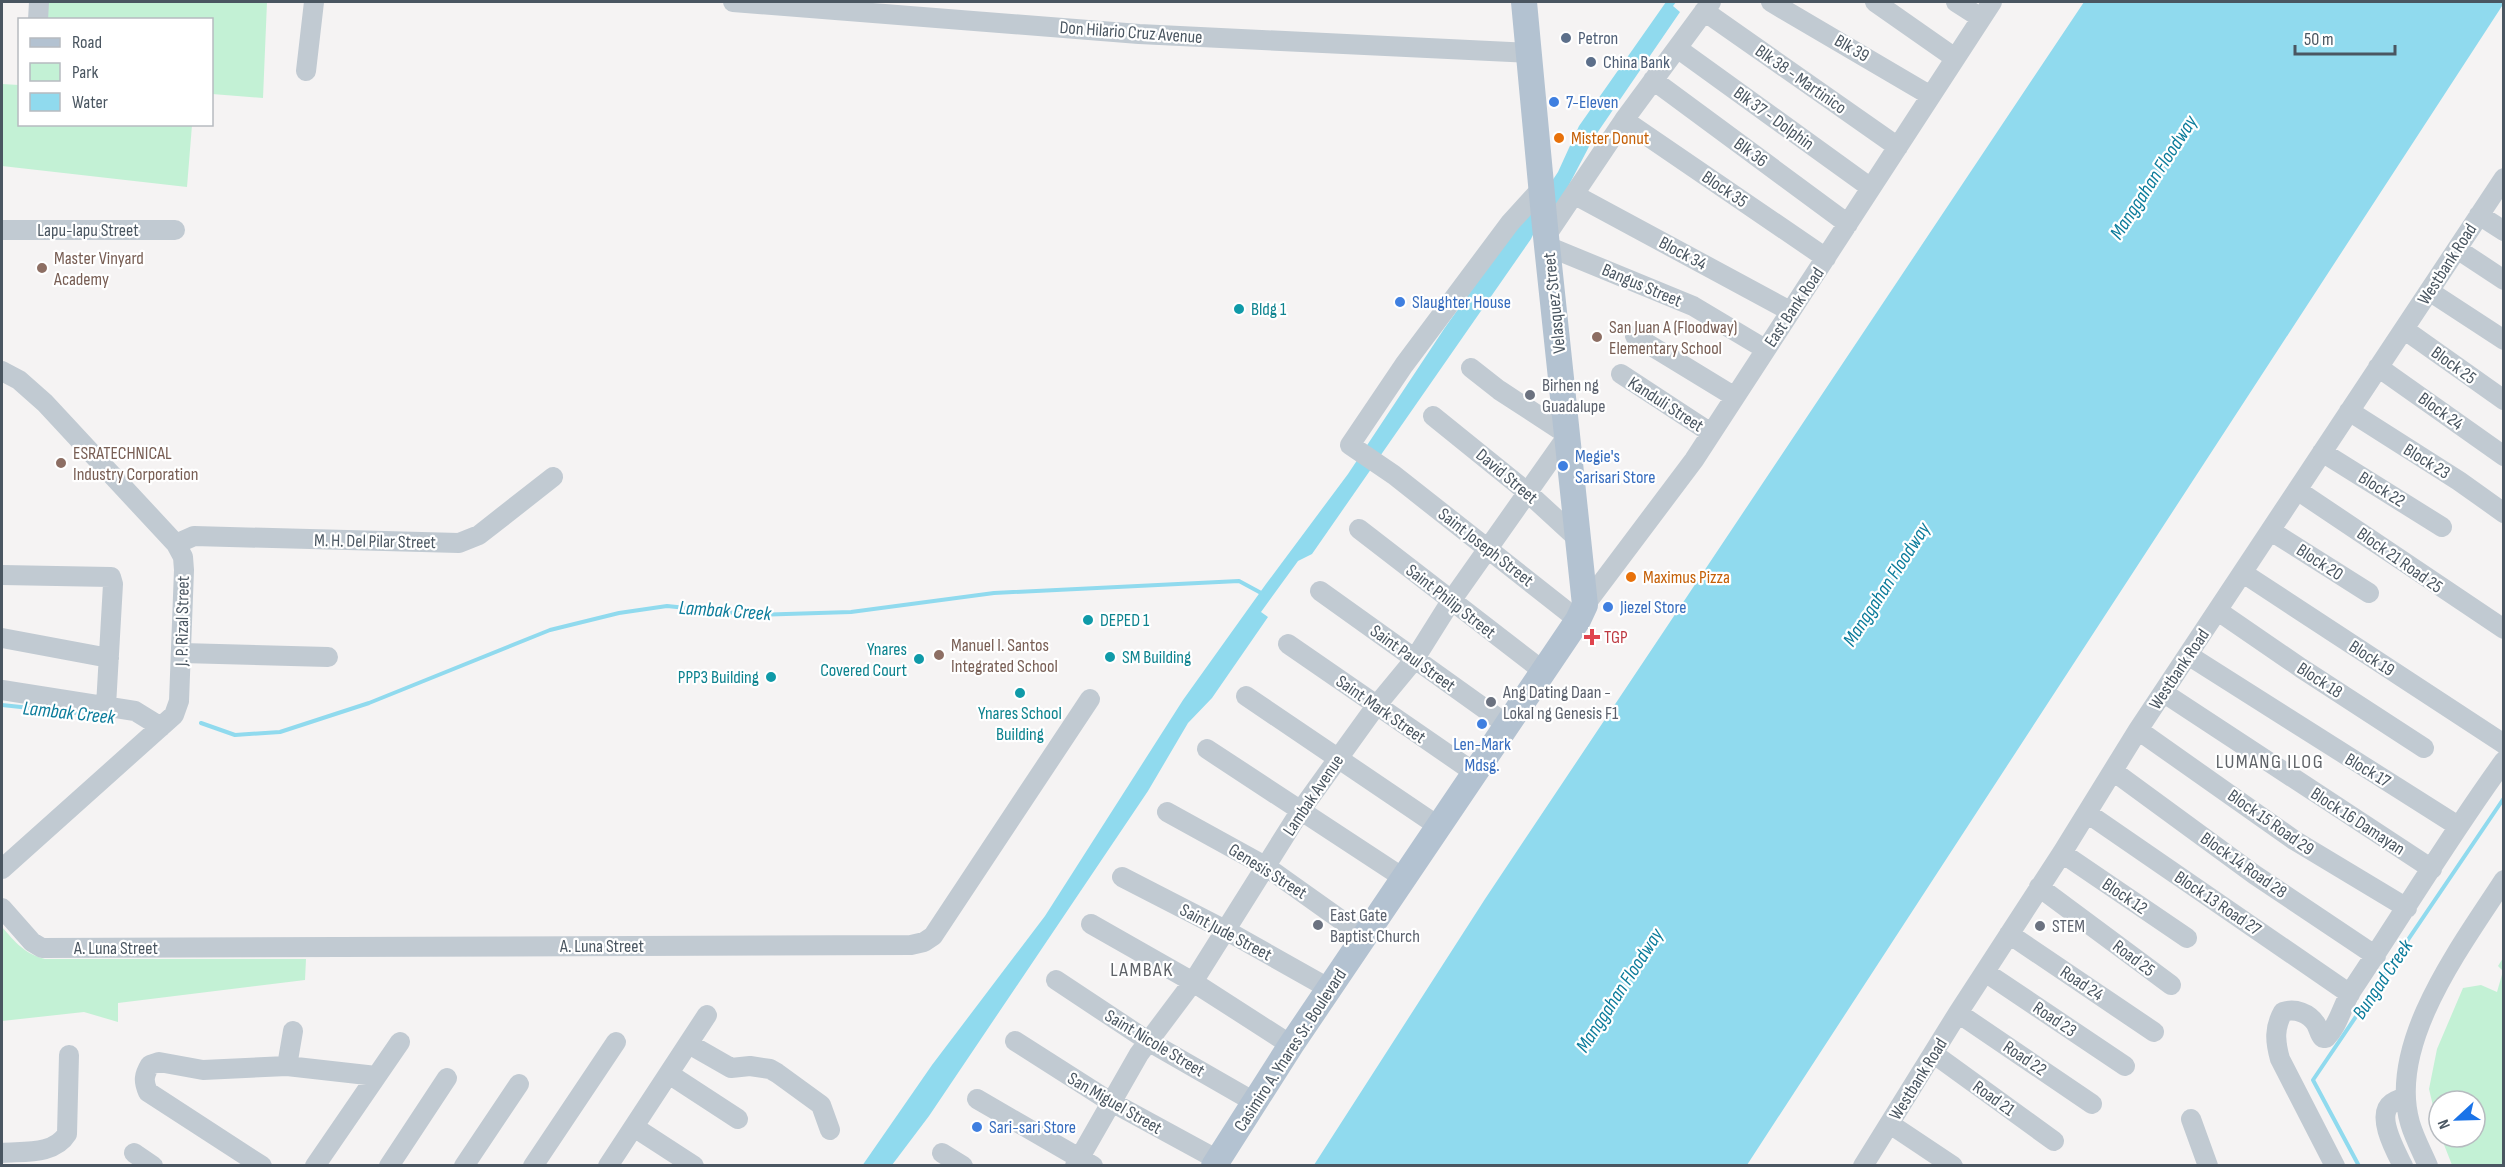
<svg xmlns="http://www.w3.org/2000/svg" width="2505" height="1167" font-family="'Sofia Sans Condensed',sans-serif">
<style>
.green{fill:#c3f1d5}
.water{fill:#90daee}
.lines{fill:none;stroke-linecap:round;stroke-linejoin:round}
.stream{stroke:#90daee;stroke-width:4}
.minor{stroke:#c1cad2;stroke-width:20}
.major{stroke:#b3c2d1;stroke-width:26}
.service-dot{fill:#5c6f8a;stroke:#fff;stroke-width:2}
.shop-dot{fill:#3f7fe0;stroke:#fff;stroke-width:2}
.food-dot{fill:#e8710a;stroke:#fff;stroke-width:2}
.education-dot{fill:#8d6e63;stroke:#fff;stroke-width:2}
.culture-dot{fill:#0f9aa8;stroke:#fff;stroke-width:2}
.worship-dot{fill:#6b7280;stroke:#fff;stroke-width:2}
.health-dot{fill:#e0444e;stroke:#fff;stroke-width:2}
.labels{text-anchor:middle;stroke-width:4.5;stroke-linejoin:round;paint-order:stroke}
.street-label{font-size:18px;fill:#4a5661;stroke:#fff}
.service-label{font-size:18px;fill:#4e5e75;stroke:#fff;text-anchor:start}
.shop-label{font-size:18px;fill:#366cbe;stroke:#fff;text-anchor:start}
.food-label{font-size:18px;fill:#c56008;stroke:#fff;text-anchor:start}
.education-label{font-size:18px;fill:#785e54;stroke:#fff;text-anchor:start}
.culture-label{font-size:18px;fill:#0d838f;stroke:#fff;text-anchor:start}
.worship-label{font-size:18px;fill:#5b616d;stroke:#fff;text-anchor:start}
.health-label{font-size:18px;fill:#be3a42;stroke:#fff;text-anchor:start}
.water-label{font-size:20px;font-style:italic;fill:#0c7c9b;stroke:#fff}
.neighbourhood-label{font-size:20px;letter-spacing:1.5px;fill:#5f6368;stroke:#fff}
</style>
<rect width="100%" height="100%" fill="#f5f3f3"/>
<!-- green -->
<path class="green" d="M32 2H267L263 98 212 94V20H31Z
M2 84 19 85 20 124 192 125 187 187 2 166Z
M2 927C15 942 25 954 45 959H306L305 980 118 1003V1022L84 1012 2 1021Z
M2503 958V1165H2452L2441 1137H2475V1101H2439V1131L2429 1089 2437 1049 2463 988 2481 985 2497 992 2503 971 2498 966Z"/>
<!-- water -->
<path class="water" d="M1666 2H1676L1673 6 1680 12 1593 139 1560 202 1539 222 1531 239 1312 554 1298 561 1261 612 1268 617 1212 698 1188 723 1148 791 929 1116 892 1165 862 1166 932 1065 1045 916 1183 700 1266 584 1348 474 1444 329 1513 232 1546 190 1558 172 1579 126Z
M2084 2 2504 3 1747 1165H1314L1485 899Z"/>
<g class="lines">
<!-- stream -->
<path class="stream" d="M2 705 105 716
M201 723 235 735 280 732 369 703 550 630 619 613 667 606 755 615 851 612 994 593 1239 581 1263 594
M2359 1166 2313 1080 2504 798"/>
<!-- minor -->
<path class="minor" d="M733 2 1139 34 1529 53
M1771 2 1931 96
M1875 2 1955 58
M1956 2 1981 18
M1704 11 1898 147
M38 20 39 2
M1677 48 1871 188
M306 71 314 2
M1653 80 1848 224
M1624 120 1826 258
M1541 189 1510 223 1404 365 1350 445 1394 475 1578 620
M1575 195 1790 311
M2479 215 2504 231
M2 230H175
M1546 236 1624 120 1711 2
M1547 246 1693 306 1765 349
M2457 249 2504 280
M2429 291 2504 340
M2405 330 2504 400
M1635 336 1735 397
M2378 367 2504 456
M2 371 19 380 45 403 176 544 183 557 184 570 179 701 174 715 2 869
M1621 374 1711 433
M2349 411 2459 481 2504 513
M1433 416 1527 492 1578 539
M2322 452 2442 527
M2297 490 2504 629
M1359 529 1543 671
M2271 531 2369 593
M176 544 194 536 459 543 479 535 553 477
M2243 573 2504 744
M2 575 111 577 113 584 106 706
M1320 591 1506 724
M1585 605 1694 460 1992 2
M2218 611 2301 668 2424 748
M2 638 109 658
M1288 644 1475 773
M182 653 328 657
M2188 655 2458 826
M2 690 135 711 161 727
M2164 693 2432 869
M1246 696 1438 826
M2138 730 2294 840 2407 908
M1207 749 1405 879
M2113 771 2255 875 2376 956
M1167 812 1265 866 1365 937
M2087 813 2350 994
M2062 853 2187 938
M1122 877 1227 931 1330 989
M2039 887 2171 985
M2 908 32 942 42 948 911 945 924 942 933 936 1090 699
M1091 924 1193 982 1291 1045
M2009 934 2154 1032
M1985 972 2125 1066
M1056 980 1148 1041 1256 1103
M1958 1013 2092 1104
M1015 1041 1106 1099 1218 1160
M689 1044 731 1068 750 1066 770 1069 777 1073 821 1105 830 1130
M1934 1054 2054 1141
M287 1066 293 1031
M669 1074 738 1119
M977 1099 1093 1166
M2191 1119 2208 1166
M1890 1124 1953 1166
M634 1127 694 1166
M2 1153C24 1151 54 1155 67 1134L69 1055
M134 1153 153 1166
M942 1153 963 1166
M262 1166 148 1092C143 1081 144 1075 150 1065L159 1062 203 1070 287 1066 376 1076
M315 1166 400 1042
M389 1166 447 1078
M464 1166 519 1084
M533 1166 616 1042
M608 1166 707 1015
M1075 1166 1139 1054 1193 982 1301 810 1376 706 1414 660 1451 601 1568 435 1499 390 1471 368
M1863 1166 1958 1013 2062 853 2138 730 2504 178
M2335 1166 2280 1059C2275 1041 2274 1028 2283 1012 2295 1008 2309 1013 2316 1024 2319 1029 2319 1034 2323 1038H2326C2339 1025 2342 1005 2352 990 2403 914 2450 835 2504 761
M2403 1166C2396 1152 2375 1115 2392 1103 2396 1100 2401 1099 2405 1097
M2428 1166C2422 1152 2414 1137 2410 1123 2387 1043 2462 945 2504 880"/>
<!-- major -->
<path class="major" d="M1214 1166 1291 1045 1578 620 1585 605 1545 227 1524 2"/>
</g>
<!-- markers -->
<g class="service-dot">
<circle cx="1566" cy="38" r="6"/>
<circle cx="1591" cy="62" r="6"/>
</g>
<g class="shop-dot">
<circle cx="1554" cy="102" r="6"/>
<circle cx="1400" cy="302" r="6"/>
<circle cx="1563" cy="466" r="6"/>
<circle cx="1608" cy="607" r="6"/>
<circle cx="1482" cy="724" r="6"/>
<circle cx="977" cy="1127" r="6"/>
</g>
<g class="food-dot">
<circle cx="1559" cy="138" r="6"/>
<circle cx="1631" cy="577" r="6"/>
</g>
<g class="education-dot">
<circle cx="42" cy="268" r="6"/>
<circle cx="1597" cy="337" r="6"/>
<circle cx="61" cy="463" r="6"/>
<circle cx="939" cy="655" r="6"/>
</g>
<g class="culture-dot">
<circle cx="1239" cy="309" r="6"/>
<circle cx="1088" cy="620" r="6"/>
<circle cx="1110" cy="657" r="6"/>
<circle cx="919" cy="659" r="6"/>
<circle cx="771" cy="677" r="6"/>
<circle cx="1020" cy="693" r="6"/>
</g>
<g class="worship-dot">
<circle cx="1530" cy="395" r="6"/>
<circle cx="1491" cy="702" r="6"/>
<circle cx="1318" cy="925" r="6"/>
<circle cx="2040" cy="926" r="6"/>
</g>
<path class="health-dot" d="M1589 628h6v6h6v6h-6v6h-6v-6h-6v-6h6z"/>
<g class="labels">
<!-- street labels -->
<g class="street-label">
<text transform="translate(1131 32) rotate(4)" y="6">Don Hilario Cruz Avenue</text>
<text transform="translate(1852 48) rotate(30)" y="6">Blk 39</text>
<text transform="translate(1801 79) rotate(35)" y="6">Blk 38 - Martinico</text>
<text transform="translate(1774 118) rotate(36)" y="6">Blk 37 - Dolphin</text>
<text transform="translate(1751 152) rotate(36)" y="6">Blk 36</text>
<text transform="translate(1725 189) rotate(34)" y="6">Block 35</text>
<text x="88" y="236">Lapu-lapu Street</text>
<text transform="translate(1683 253) rotate(28)" y="6">Block 34</text>
<text transform="translate(2447 264) rotate(-57)" y="6">Westbank Road</text>
<text transform="translate(1642 285) rotate(23)" y="6">Bangus Street</text>
<text transform="translate(1554 303) rotate(-96)" y="6">Velasquez Street</text>
<text transform="translate(1794 307) rotate(-56)" y="6">East Bank Road</text>
<text transform="translate(2454 365) rotate(36)" y="6">Block 25</text>
<text transform="translate(1666 404) rotate(33)" y="6">Kanduli Street</text>
<text transform="translate(2441 411) rotate(36)" y="6">Block 24</text>
<text transform="translate(2427 461) rotate(32)" y="6">Block 23</text>
<text transform="translate(1507 476) rotate(40)" y="6">David Street</text>
<text transform="translate(2382 489) rotate(32)" y="6">Block 22</text>
<text transform="translate(375 541) rotate(1)" y="6">M. H. Del Pilar Street</text>
<text transform="translate(1486 547) rotate(38)" y="6">Saint Joseph Street</text>
<text transform="translate(2400 560) rotate(35)" y="6">Block 21 Road 25</text>
<text transform="translate(2320 562) rotate(33)" y="6">Block 20</text>
<text transform="translate(1451 601) rotate(38)" y="6">Saint Philip Street</text>
<text transform="translate(182 621) rotate(-89)" y="6">J. P. Rizal Street</text>
<text transform="translate(1413 658) rotate(36)" y="6">Saint Paul Street</text>
<text transform="translate(2372 658) rotate(33)" y="6">Block 19</text>
<text transform="translate(2179 669) rotate(-56)" y="6">Westbank Road</text>
<text transform="translate(2320 680) rotate(33)" y="6">Block 18</text>
<text transform="translate(1381 709) rotate(35)" y="6">Saint Mark Street</text>
<text transform="translate(2368 770) rotate(31)" y="6">Block 17</text>
<text transform="translate(1313 795) rotate(-56)" y="6">Lambak Avenue</text>
<text transform="translate(2358 821) rotate(33)" y="6">Block 16 Damayan</text>
<text transform="translate(2271 822) rotate(35)" y="6">Block 15 Road 29</text>
<text transform="translate(2244 865) rotate(35)" y="6">Block 14 Road 28</text>
<text transform="translate(1268 871) rotate(32)" y="6">Genesis Street</text>
<text transform="translate(2125 896) rotate(34)" y="6">Block 12</text>
<text transform="translate(2218 903) rotate(34)" y="6">Block 13 Road 27</text>
<text transform="translate(1226 932) rotate(28)" y="6">Saint Jude Street</text>
<text x="602" y="952">A. Luna Street</text>
<text x="116" y="954">A. Luna Street</text>
<text transform="translate(2134 958) rotate(37)" y="6">Road 25</text>
<text transform="translate(2082 983) rotate(34)" y="6">Road 24</text>
<text transform="translate(2055 1019) rotate(34)" y="6">Road 23</text>
<text transform="translate(1155 1043) rotate(31)" y="6">Saint Nicole Street</text>
<text transform="translate(1290 1050) rotate(-57)" y="6">Casimiro A. Ynares Sr. Boulevard</text>
<text transform="translate(2025 1058) rotate(34)" y="6">Road 22</text>
<text transform="translate(1918 1079) rotate(-58)" y="6">Westbank Road</text>
<text transform="translate(1994 1098) rotate(36)" y="6">Road 21</text>
<text transform="translate(1115 1103) rotate(30)" y="6">San Miguel Street</text>
</g>
<!-- service labels -->
<g class="service-label">
<text x="1578" y="44">Petron</text>
<text x="1603" y="68">China Bank</text>
</g>
<!-- shop labels -->
<g class="shop-label">
<text x="1566" y="108">7-Eleven</text>
<text x="1412" y="308">Slaughter House</text>
<text x="1575" y="462">Megie's<tspan x="1575" dy="21">Sarisari Store</tspan></text>
<text x="1620" y="613">Jiezel Store</text>
<text x="1482" y="750" text-anchor="middle">Len-Mark<tspan x="1482" dy="21">Mdsg.</tspan></text>
<text x="989" y="1133">Sari-sari Store</text>
</g>
<!-- food labels -->
<g class="food-label">
<text x="1571" y="144">Mister Donut</text>
<text x="1643" y="583">Maximus Pizza</text>
</g>
<!-- education labels -->
<g class="education-label">
<text x="54" y="264">Master Vinyard<tspan x="54" dy="21">Academy</tspan></text>
<text x="1609" y="333">San Juan A (Floodway)<tspan x="1609" dy="21">Elementary School</tspan></text>
<text x="73" y="459">ESRATECHNICAL<tspan x="73" dy="21">Industry Corporation</tspan></text>
<text x="951" y="651">Manuel I. Santos<tspan x="951" dy="21">Integrated School</tspan></text>
</g>
<!-- culture labels -->
<g class="culture-label">
<text x="1251" y="315">Bldg 1</text>
<text x="1100" y="626">DEPED 1</text>
<text x="907" y="655" text-anchor="end">Ynares<tspan x="907" dy="21">Covered Court</tspan></text>
<text x="1122" y="663">SM Building</text>
<text x="759" y="683" text-anchor="end">PPP3 Building</text>
<text x="1020" y="719" text-anchor="middle">Ynares School<tspan x="1020" dy="21">Building</tspan></text>
</g>
<!-- worship labels -->
<g class="worship-label">
<text x="1542" y="391">Birhen ng<tspan x="1542" dy="21">Guadalupe</tspan></text>
<text x="1503" y="698">Ang Dating Daan -<tspan x="1503" dy="21">Lokal ng Genesis F1</tspan></text>
<text x="1330" y="921">East Gate<tspan x="1330" dy="21">Baptist Church</tspan></text>
<text x="2052" y="932">STEM</text>
</g>
<!-- health labels -->
<g class="health-label">
<text x="1604" y="643">TGP</text>
</g>
<!-- water labels -->
<g class="water-label">
<text transform="translate(2153 177) rotate(-57)" y="7">Manggahan Floodway</text>
<text transform="translate(1886 584) rotate(-57)" y="7">Manggahan Floodway</text>
<text transform="translate(725 610) rotate(4)" y="7">Lambak Creek</text>
<text transform="translate(69 712) rotate(6)" y="7">Lambak Creek</text>
<text transform="translate(2382 979) rotate(-56)" y="7">Bungad Creek</text>
<text transform="translate(1619 990) rotate(-57)" y="7">Manggahan Floodway</text>
</g>
<!-- neighbourhood labels -->
<g class="neighbourhood-label">
<text x="2270" y="768">LUMANG ILOG</text>
<text x="1142" y="976">LAMBAK</text>
</g>
</g>
<!-- border -->
<rect width="2505" height="1167" fill="none" stroke="#4a5661" stroke-width="6"/>
<!-- legend -->
<rect x="18" y="18" width="195" height="108" fill="#ffffff" stroke="#b7bbc0" stroke-width="1.5"/>
<rect x="30" y="38" width="30" height="9" fill="#b3c2d1" stroke="#b7bbc0" stroke-width="1.5"/>
<text x="72" y="48" font-size="18" fill="#4a5661">Road</text>
<rect x="30" y="63" width="30" height="18" fill="#c3f1d5" stroke="#b7bbc0" stroke-width="1.5"/>
<text x="72" y="78" font-size="18" fill="#4a5661">Park</text>
<rect x="30" y="93" width="30" height="18" fill="#90daee" stroke="#b7bbc0" stroke-width="1.5"/>
<text x="72" y="108" font-size="18" fill="#4a5661">Water</text>
<!-- north arrow -->
<g transform="translate(2457 1119) rotate(248)"><circle r="28" fill="#ffffff" stroke="#b7bbc0" stroke-width="1.5"/>
<path d="M0-4.5L10 22L0 15L-10 22Z" fill="#1a73e8"/>
<text y="-9" font-size="16" font-weight="bold" text-anchor="middle" fill="#4a5661">N</text>
</g>
<!-- scale -->
<path d="M2295 45v9h100v-9" fill="none" stroke="#4a5661" stroke-width="3"/>
<text x="2304" y="45" font-size="18" fill="#4a5661" stroke="#ffffff" stroke-width="4.5" paint-order="stroke">50 m</text>
</svg>
